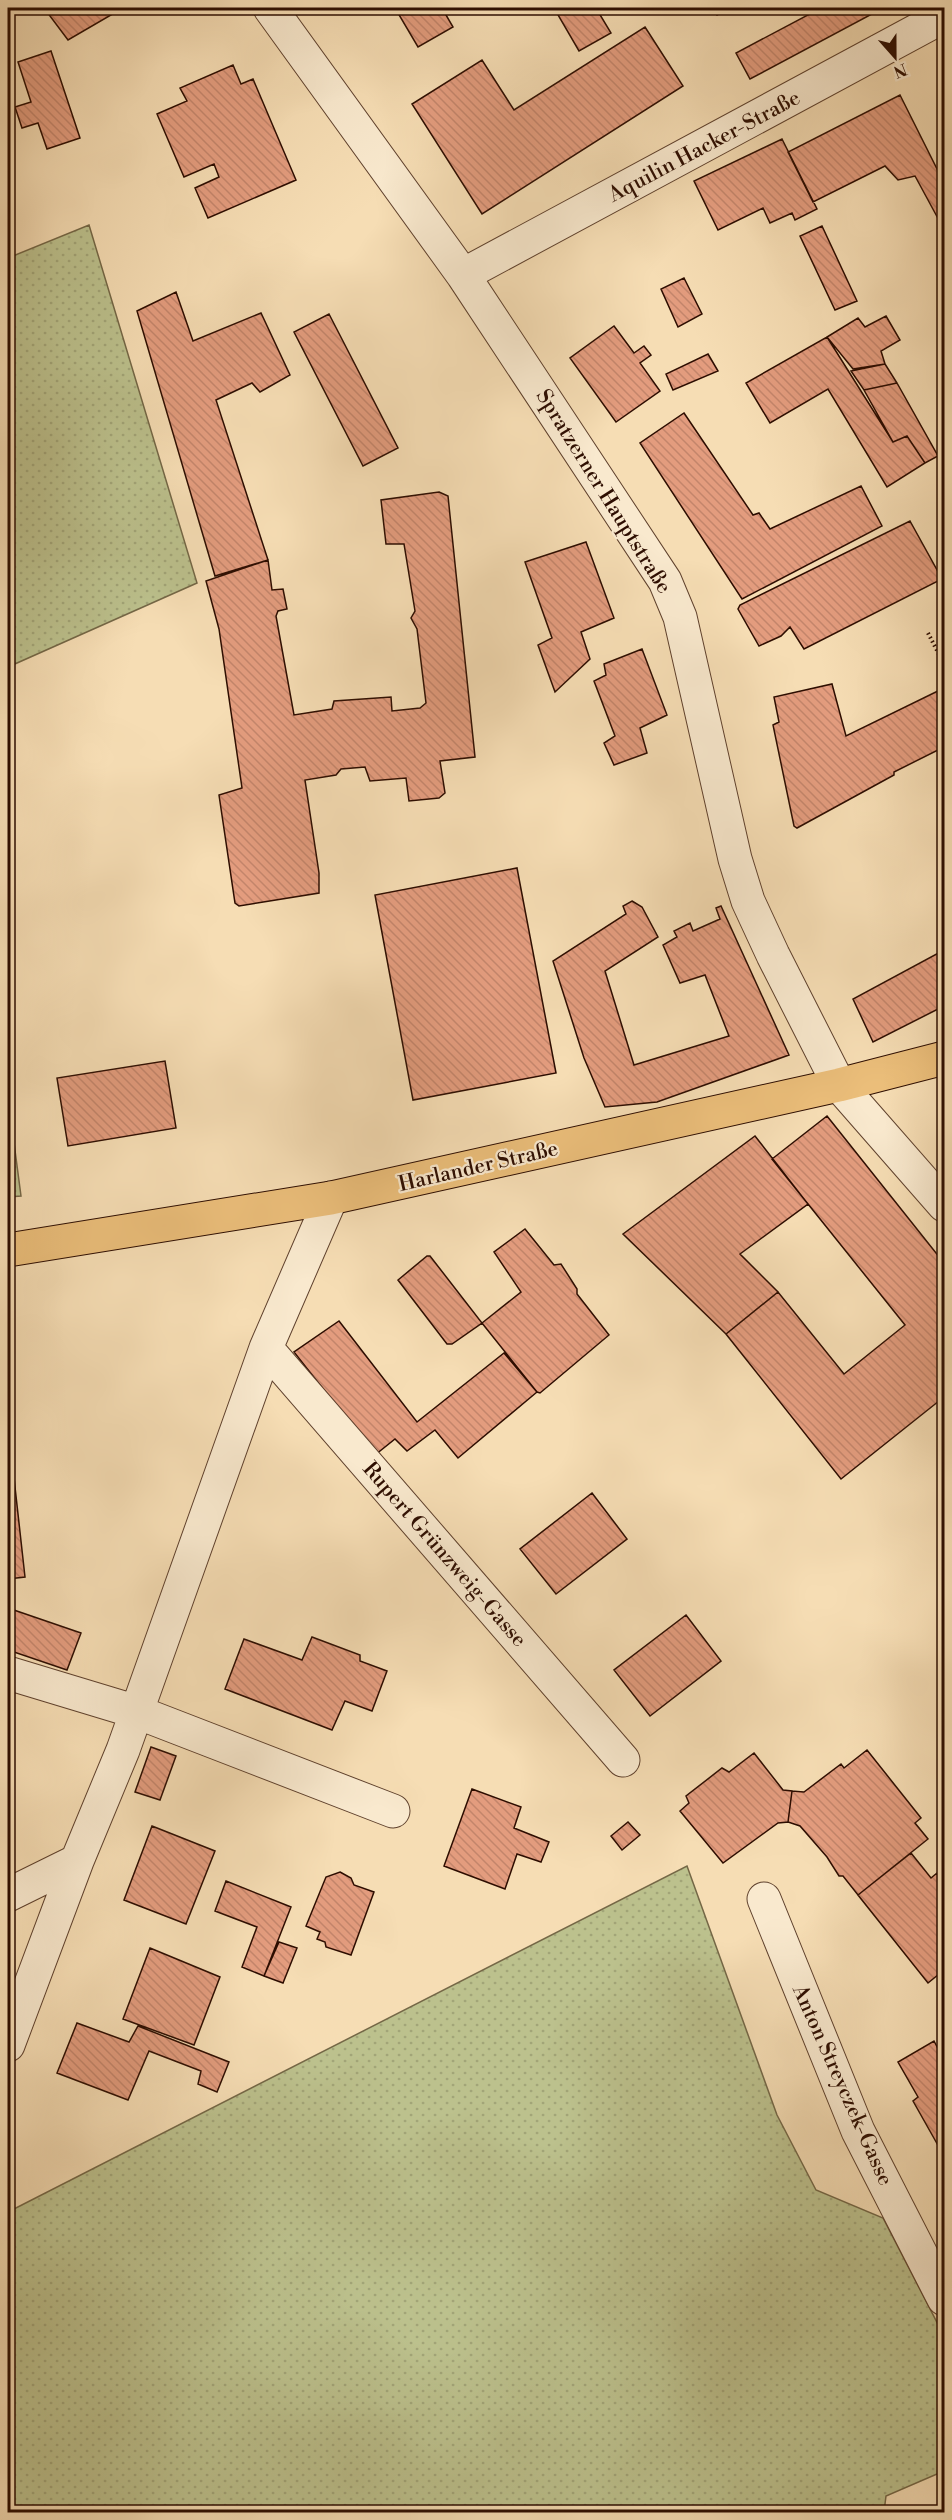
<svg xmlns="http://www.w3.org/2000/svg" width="952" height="2520" font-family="'Libre Bodoni',serif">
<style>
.green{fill:url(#green-dots);stroke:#746746;stroke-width:1.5}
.building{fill:url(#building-back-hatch);stroke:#2d0d00;stroke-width:1.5}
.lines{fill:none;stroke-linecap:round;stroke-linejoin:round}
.minor-casing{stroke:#5f412d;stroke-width:35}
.major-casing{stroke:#2d0d00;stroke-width:35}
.path{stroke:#2d0d00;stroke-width:4;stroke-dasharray:1.5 3;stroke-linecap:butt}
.minor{stroke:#f9e9ce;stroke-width:33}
.major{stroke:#ebbe7a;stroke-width:33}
.labels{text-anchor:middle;stroke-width:4.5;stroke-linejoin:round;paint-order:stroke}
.street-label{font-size:21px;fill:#2d0d00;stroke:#f9e9ce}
</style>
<defs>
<pattern id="green-dots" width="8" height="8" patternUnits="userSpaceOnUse" patternTransform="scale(1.5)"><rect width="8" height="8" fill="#bcc18d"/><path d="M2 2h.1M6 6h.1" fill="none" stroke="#a2a578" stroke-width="1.8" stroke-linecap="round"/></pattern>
<pattern id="building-back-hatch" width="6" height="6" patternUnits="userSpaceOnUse" patternTransform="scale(1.5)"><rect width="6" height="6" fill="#e39c7e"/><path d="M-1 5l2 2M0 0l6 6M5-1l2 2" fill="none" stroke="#c3856b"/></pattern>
</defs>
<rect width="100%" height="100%" fill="#f6ddb4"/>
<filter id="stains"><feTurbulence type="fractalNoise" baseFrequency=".00333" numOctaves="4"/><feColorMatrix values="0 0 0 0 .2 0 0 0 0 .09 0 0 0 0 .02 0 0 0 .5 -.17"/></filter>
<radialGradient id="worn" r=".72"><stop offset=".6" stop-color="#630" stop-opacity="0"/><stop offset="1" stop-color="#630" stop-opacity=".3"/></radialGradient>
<!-- green -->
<path class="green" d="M89 225 197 583 8 667V258Z
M8 1097 21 1196 8 1197Z
M687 1866 777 2115 816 2190 883 2218 944 2336V2471L886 2496 884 2512H8V2212Z"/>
<!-- building -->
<path class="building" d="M44 8H123L68 40Z
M395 8H442L453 27 418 47Z
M554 8H596L611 33 579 51Z
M713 8H731L717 15Z
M821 8H868L872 14 750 79 736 53Z
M645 27 683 86 482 214 412 104 482 60 514 110Z
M51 51 80 138 47 149 38 123 22 128 15 107 31 102 18 62Z
M233 65 241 84 253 79 296 180 208 218 195 188 219 177 214 164 184 177 157 114 187 101 180 88Z
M900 95 944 183V225L941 224 915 176 898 180 885 166 813 202 788 152Z
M782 139 817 209 795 220 792 213 770 223 763 208 718 230 694 181Z
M822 226 857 301 835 310 800 236Z
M684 278 702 314 678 327 661 289Z
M176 292 193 341 261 313 290 375 260 392 252 383 216 400 268 560 215 576 137 311Z
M329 314 398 448 363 466 294 332Z
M886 316 900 340 881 351 885 364 853 369 827 337 858 318 865 327Z
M614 326 634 353 644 346 651 355 640 363 660 391 616 422 570 358Z
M827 337 893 442 907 436 925 463 887 487 828 389 770 423 746 383Z
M708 354 718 371 673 390 666 374Z
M885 364 897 383 864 390 851 371Z
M897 383 938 456 925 463 907 436 893 442 864 390Z
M684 413 753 515 759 513 770 529 861 486 882 526 742 599 640 443Z
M439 492 448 496 475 757 440 761 445 793 439 798 409 801 406 778 370 781 365 767 341 769 336 775 305 780 319 873V893L239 906 235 903 219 795 242 788 219 629 206 581 268 560 272 590 283 589 287 609 278 611 276 616 294 715 332 709 334 701 391 697 392 711 420 708 426 703 417 629 411 618 415 611 404 544H386L381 500Z
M910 521 942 579 804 649 790 627 781 636 759 646 738 609 740 605Z
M586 542 614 618 581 632 590 659 555 692 538 645 552 638 525 562Z
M642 649 667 715 640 728 647 753 614 765 604 743 615 736 594 681 606 675 604 664Z
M832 684 846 736 944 688V747L894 772V775L797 828 794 826 773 725 779 722 774 697Z
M517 868 556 1073 413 1100 375 895Z
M632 901 642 907 658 937 605 971 634 1065 729 1036 705 975 680 983 663 945 677 937 674 931 690 923 693 931 720 919 716 908 721 906 789 1055 657 1102 605 1107 584 1058 553 961 626 914 623 906Z
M944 950V1006L873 1042 853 999Z
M165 1061 176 1128 68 1146 57 1078Z
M827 1116 944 1263V1397L841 1479 726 1334 778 1292 844 1374 905 1325 772 1159Z
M755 1136 808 1204 740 1254 778 1292 726 1334 623 1234Z
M525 1229 554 1265 561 1264 577 1289V1294L609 1335 540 1393 537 1392 482 1323 521 1292 494 1252Z
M427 1256H430L482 1323 452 1344H447L398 1280Z
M339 1321 417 1422 504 1353 537 1392 458 1458 435 1430 407 1451 395 1439 375 1455 294 1352Z
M8 1424 25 1577 8 1579Z
M592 1493 627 1539 556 1594 520 1549Z
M8 1608 81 1633 67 1670 8 1650Z
M686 1615 721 1661 650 1716 614 1670Z
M312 1637 360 1655V1661L387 1671 372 1711 345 1701 332 1730 225 1689 244 1639 302 1660Z
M151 1747 176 1756 160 1800 135 1792Z
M867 1750 921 1818 915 1823 928 1839 858 1895 843 1876H839L827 1857 800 1826 788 1822 792 1791 804 1792 841 1764 844 1768Z
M754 1753 783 1790 792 1791 788 1822 778 1823 723 1863 680 1811 689 1803 686 1796 722 1768 729 1772Z
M472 1789 521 1807 514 1828 549 1842 541 1862 517 1854 505 1889 444 1866Z
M628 1822 640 1835 622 1850 611 1836Z
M152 1826 215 1851 186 1924 124 1900Z
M911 1853 931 1878 937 1873 944 1883V1970L928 1983 858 1895Z
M340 1872 351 1878 354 1885 374 1892 351 1955 326 1947 325 1942 317 1939 320 1932 306 1926 326 1877Z
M226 1881 291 1907 264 1976 242 1967 257 1927 215 1911Z
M279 1942 297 1948 283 1983 264 1976Z
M150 1948 220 1977 194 2045 123 2019Z
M77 2023 129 2042 138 2026 229 2062 217 2092 198 2084 201 2071 149 2051 128 2100 57 2073Z
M934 2041 944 2060V2156L913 2101 918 2097 898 2062Z"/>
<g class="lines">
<defs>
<path id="minor" d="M270 8 463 275 665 581 680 617 735 859 748 901 773 955 839 1085 944 1205
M463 275 944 16
M266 1348 623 1760
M8 1673 137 1712 393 1811
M8 1895 77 1861
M764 1899 858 2131 944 2299
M8 2045 77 1861 123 1750 266 1348 331 1198"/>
<path id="major" d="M8 1250 331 1198 839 1085 944 1058"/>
</defs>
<!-- minor casing -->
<use href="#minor" class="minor-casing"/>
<!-- major casing -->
<use href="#major" class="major-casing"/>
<!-- path -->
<path class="path" d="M928 633 944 664
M896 2512 944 2507"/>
<!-- minor -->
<use href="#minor" class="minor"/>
<!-- major -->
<use href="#major" class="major"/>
</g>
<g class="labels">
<!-- street labels -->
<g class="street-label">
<text transform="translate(704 146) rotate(-28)" y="7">Aquilin Hacker-Straße</text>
<text transform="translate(604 491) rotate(58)" y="7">Spratzerner Hauptstraße</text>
<text transform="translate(478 1166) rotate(-13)" y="7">Harlander Straße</text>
<text transform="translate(445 1554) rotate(49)" y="7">Rupert Grünzweig-Gasse</text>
<text transform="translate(843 2085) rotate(66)" y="7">Anton Streyczek-Gasse</text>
</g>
</g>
<!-- margin -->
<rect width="952" height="2520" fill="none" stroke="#f6ddb4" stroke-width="30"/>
<rect x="9" y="9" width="934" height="2502" fill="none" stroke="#2d0d00" stroke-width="3"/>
<rect x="15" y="15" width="922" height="2490" fill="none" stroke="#2d0d00" stroke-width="1.5"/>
<!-- north arrow -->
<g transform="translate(895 57) rotate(159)" stroke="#f9e9ce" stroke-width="4.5" paint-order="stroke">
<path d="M0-4.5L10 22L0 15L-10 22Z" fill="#2d0d00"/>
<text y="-9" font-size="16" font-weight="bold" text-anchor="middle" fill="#2d0d00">N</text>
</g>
<rect width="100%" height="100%" filter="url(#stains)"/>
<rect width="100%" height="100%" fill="url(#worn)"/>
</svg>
